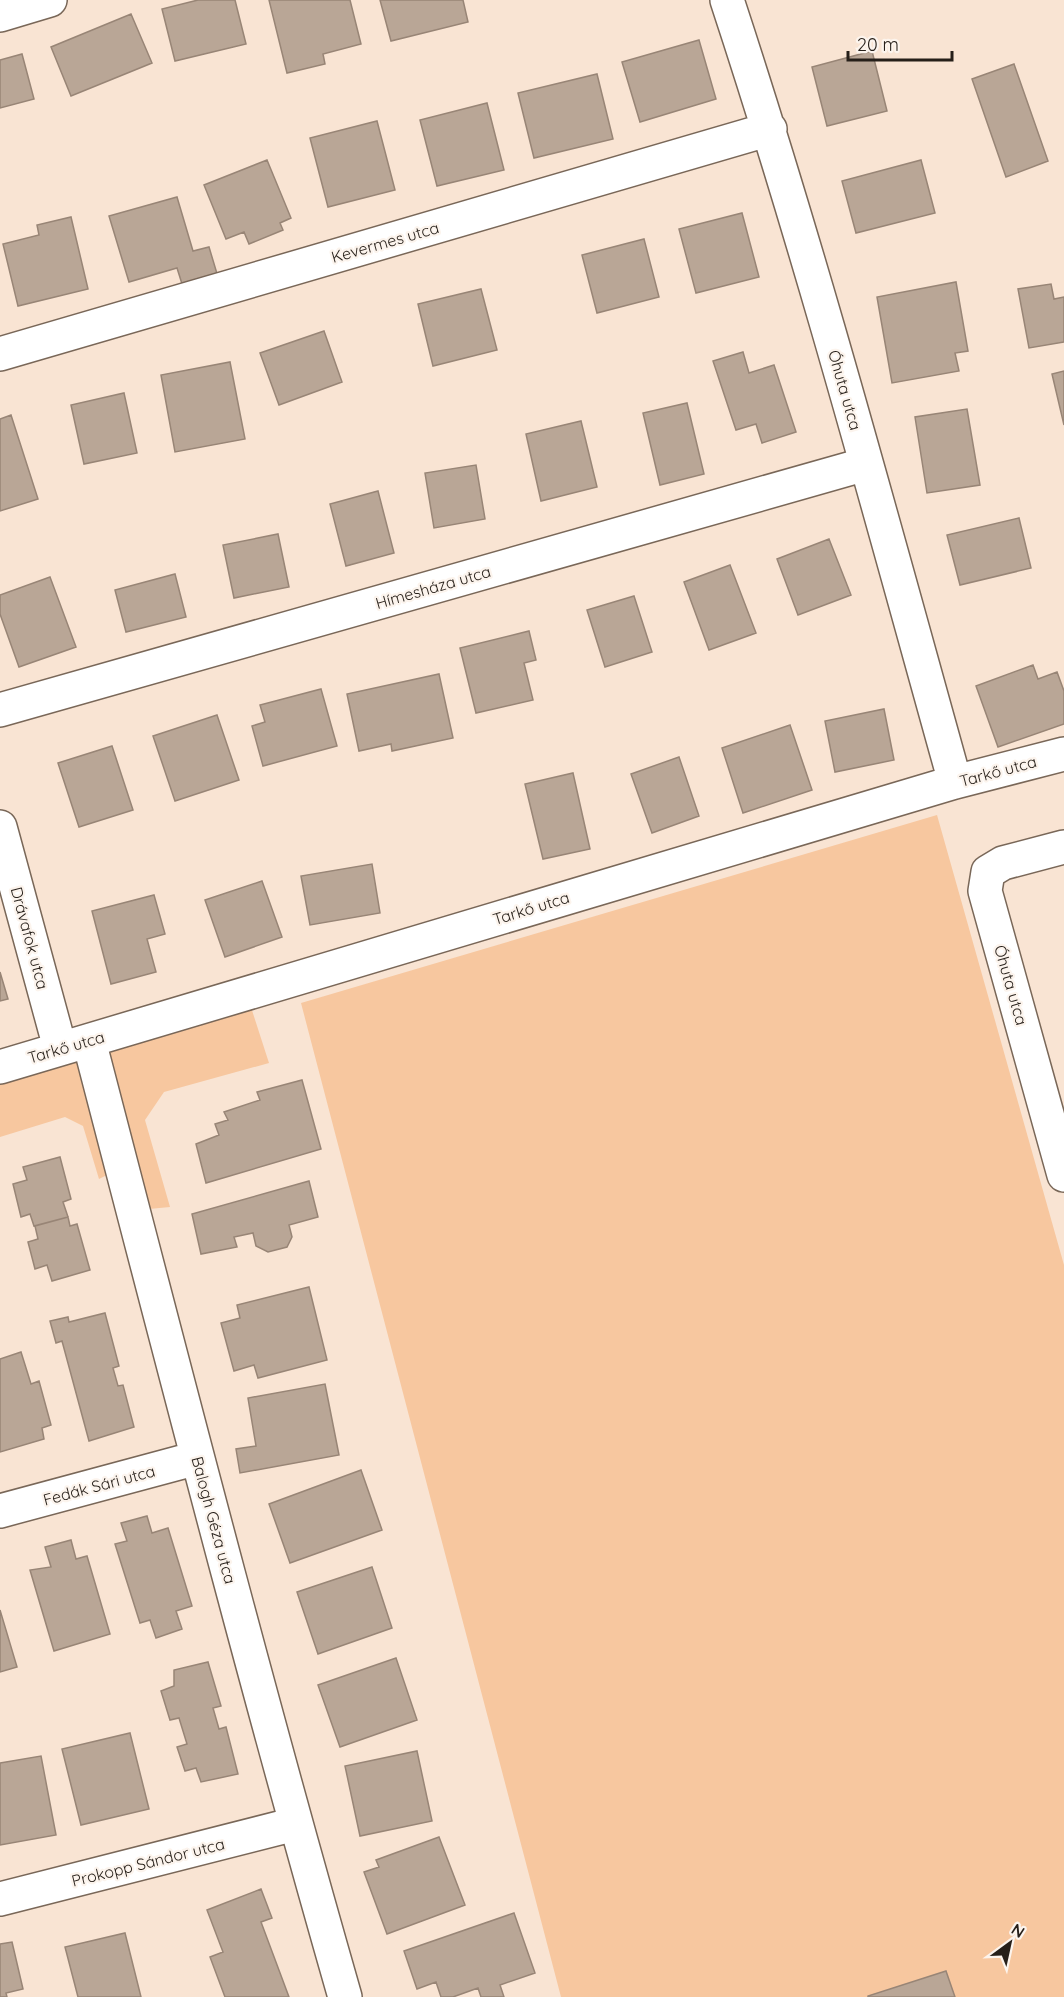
<svg xmlns="http://www.w3.org/2000/svg" width="1064" height="1997" font-family="Quicksand,sans-serif">
<style>
.green{fill:#f7c79f}
.building{fill:#b9a696;stroke:#988576;stroke-width:1.5}
.lines{fill:none;stroke-linecap:round;stroke-linejoin:round}
.minor-casing{stroke:#796758;stroke-width:36}
.minor{stroke:#fff;stroke-width:33}
.labels{text-anchor:middle;stroke-width:4.5;stroke-linejoin:round;paint-order:stroke}
.street-label{font-size:16px;fill:#261f19;stroke:#fcf4ed}
</style>
<rect width="100%" height="100%" fill="#f9e4d3"/>
<!-- green -->
<path class="green" d="M937 815 1064 1265V1997H561L301 1003Z
M249 1001 269 1063 164 1092 145 1120 170 1207 149 1209 100 1046Z
M81 1052 115 1171 99 1179 83 1126 65 1117 0 1137V1074Z"/>
<!-- building -->
<path class="building" d="M198 0H235L246 44 175 61 162 9Z
M269 0H350L361 44 323 54 325 64 287 73Z
M380 0H463L468 22 391 41Z
M131 14 152 63 71 96 51 47Z
M699 40 716 99 640 122 622 62Z
M872 51 887 111 827 126 812 67Z
M22 54 34 99 0 108V60Z
M1014 64 1048 161 1006 177 972 79Z
M597 74 613 139 534 158 518 93Z
M487 103 504 170 437 186 420 120Z
M377 121 395 190 328 207 310 138Z
M267 160 291 218 280 223 283 230 249 244 244 232 226 239 204 185Z
M921 160 935 213 856 233 842 181Z
M177 197 193 251 209 247 218 277 183 287 177 268 129 282 109 216Z
M742 213 759 277 696 293 679 229Z
M71 217 88 289 18 306 3 244 39 235 37 225Z
M644 239 659 297 597 313 582 255Z
M956 282 968 351 955 353 959 371 892 383 877 297Z
M1051 284 1054 299 1064 297V342L1029 348 1018 289Z
M481 289 497 350 433 366 418 304Z
M324 331 342 382 279 405 260 353Z
M743 352 749 373 774 365 796 432 762 443 756 424 736 430 713 361Z
M230 362 245 439 175 452 161 375Z
M1064 371V425L1052 374Z
M124 393 137 453 84 464 71 405Z
M687 403 704 474 660 485 643 413Z
M967 409 980 485 927 493 915 417Z
M11 415 38 499 0 511V419Z
M581 421 597 487 541 501 526 434Z
M476 465 485 519 434 528 425 473Z
M378 491 394 553 346 566 330 504Z
M1019 518 1031 568 960 585 947 535Z
M278 534 289 587 234 598 223 545Z
M829 539 851 595 798 615 777 559Z
M730 565 756 633 709 650 684 582Z
M175 574 186 617 126 632 115 590Z
M50 577 76 647 19 667 0 614V595Z
M634 596 652 652 605 667 587 610Z
M529 631 536 660 524 663 533 700 476 713 460 648Z
M1033 665 1038 679 1057 672 1064 691V724L998 747 976 686Z
M439 674 453 738 392 751 391 744 359 751 347 694Z
M321 689 337 746 263 766 252 726 265 722 260 705Z
M884 709 894 760 835 772 825 721Z
M217 715 239 780 175 801 153 736Z
M790 725 812 790 743 813 722 748Z
M112 746 133 810 79 827 58 763Z
M679 757 699 816 652 833 631 774Z
M573 773 590 849 543 859 525 784Z
M372 864 380 913 310 925 301 876Z
M262 881 282 937 225 957 205 900Z
M154 895 165 934 147 939 156 972 111 984 92 911Z
M0 972 8 999 0 1001Z
M302 1080 321 1149 206 1183 196 1144 219 1135 215 1124 228 1120 224 1112 260 1100 257 1092Z
M60 1157 71 1199 63 1202 68 1217 34 1226 30 1214 21 1217 13 1184 27 1180 23 1167Z
M309 1181 318 1217 289 1225 292 1237 287 1247 268 1252 256 1246 253 1233 234 1237 237 1247 201 1254 192 1214Z
M68 1217 70 1226 77 1224 90 1270 52 1281 47 1265 35 1269 28 1242 38 1239 35 1226Z
M309 1287 327 1360 258 1378 254 1365 234 1371 221 1323 240 1318 237 1305Z
M105 1313 119 1366 113 1368 118 1386 123 1385 134 1427 89 1441 62 1341 56 1343 50 1321 68 1317 69 1322Z
M21 1352 31 1384 39 1381 51 1425 42 1428 44 1439 0 1452V1359Z
M325 1384 339 1455 240 1473 236 1449 256 1446 248 1398Z
M361 1470 382 1530 290 1563 269 1504Z
M147 1516 152 1533 168 1528 192 1606 176 1611 182 1629 156 1638 150 1620 140 1623 115 1544 127 1541 121 1523Z
M71 1540 76 1559 87 1556 110 1634 54 1651 30 1570 51 1567 45 1547Z
M372 1567 392 1628 318 1654 297 1592Z
M0 1610 17 1667 0 1672Z
M396 1658 417 1720 340 1747 318 1685Z
M208 1662 221 1706 213 1708 219 1729 226 1727 238 1774 201 1782 196 1768 185 1771 177 1747 187 1744 179 1718 170 1720 161 1691 174 1686V1670Z
M130 1733 149 1809 81 1825 62 1749Z
M417 1751 432 1821 360 1836 345 1766Z
M41 1756 56 1835 0 1845V1763Z
M439 1837 465 1905 387 1934 364 1872 379 1867 376 1860Z
M261 1889 272 1918 261 1922 289 1997H225L210 1957 223 1952 207 1910Z
M514 1913 535 1973 500 1985 504 1997H481L478 1988 453 1997H441L436 1982 417 1989 404 1951Z
M125 1933 141 1997H78L65 1947Z
M12 1942 23 1989 6 1993 7 1997H0V1944Z
M946 1971 955 1997H868V1996Z"/>
<g class="lines">
<defs>
<path id="minor" d="M727 0C812 258 882 520 955 782
M0 15 50 0
M0 354 770 129
M0 710 866 464
M0 827 60 1048
M1064 847 1003 863 988 872 985 891 1064 1175
M89 1041C172 1360 254 1680 345 1997
M0 1067 955 782 1064 754
M0 1511 197 1458
M0 1899 295 1824"/>
</defs>
<!-- minor casing -->
<use href="#minor" class="minor-casing"/>
<!-- minor -->
<use href="#minor" class="minor"/>
</g>
<g class="labels">
<!-- street labels -->
<g class="street-label">
<text transform="translate(385 242) rotate(-16)" y="6">Kevermes utca</text>
<text transform="translate(845 390) rotate(74)" y="6">Óhuta utca</text>
<text transform="translate(433 587) rotate(-16)" y="6">Hímesháza utca</text>
<text transform="translate(998 771) rotate(-15)" y="6">Tarkő utca</text>
<text transform="translate(531 908) rotate(-17)" y="6">Tarkő utca</text>
<text transform="translate(30 938) rotate(75)" y="6">Drávafok utca</text>
<text transform="translate(1011 985) rotate(74)" y="6">Óhuta utca</text>
<text transform="translate(66 1047) rotate(-16)" y="6">Tarkő utca</text>
<text transform="translate(99 1485) rotate(-15)" y="6">Fedák Sári utca</text>
<text transform="translate(214 1520) rotate(75)" y="6">Balogh Géza utca</text>
<text transform="translate(148 1862) rotate(-14)" y="6">Prokopp Sándor utca</text>
</g>
</g>
<!-- north arrow -->
<g transform="translate(1010 1943) rotate(33)" stroke="#fcf4ed" stroke-width="4.5" paint-order="stroke">
<path d="M0-4.5L10 22L0 15L-10 22Z" fill="#261f19"/>
<text y="-9" font-size="16" font-weight="bold" text-anchor="middle" fill="#261f19">N</text>
</g>
<!-- scale -->
<path d="M848 51v9h104v-9" fill="none" stroke="#261f19" stroke-width="3"/>
<text x="857" y="51" font-size="18" fill="#261f19" stroke="#fcf4ed" stroke-width="4.5" paint-order="stroke">20 m</text>
</svg>
